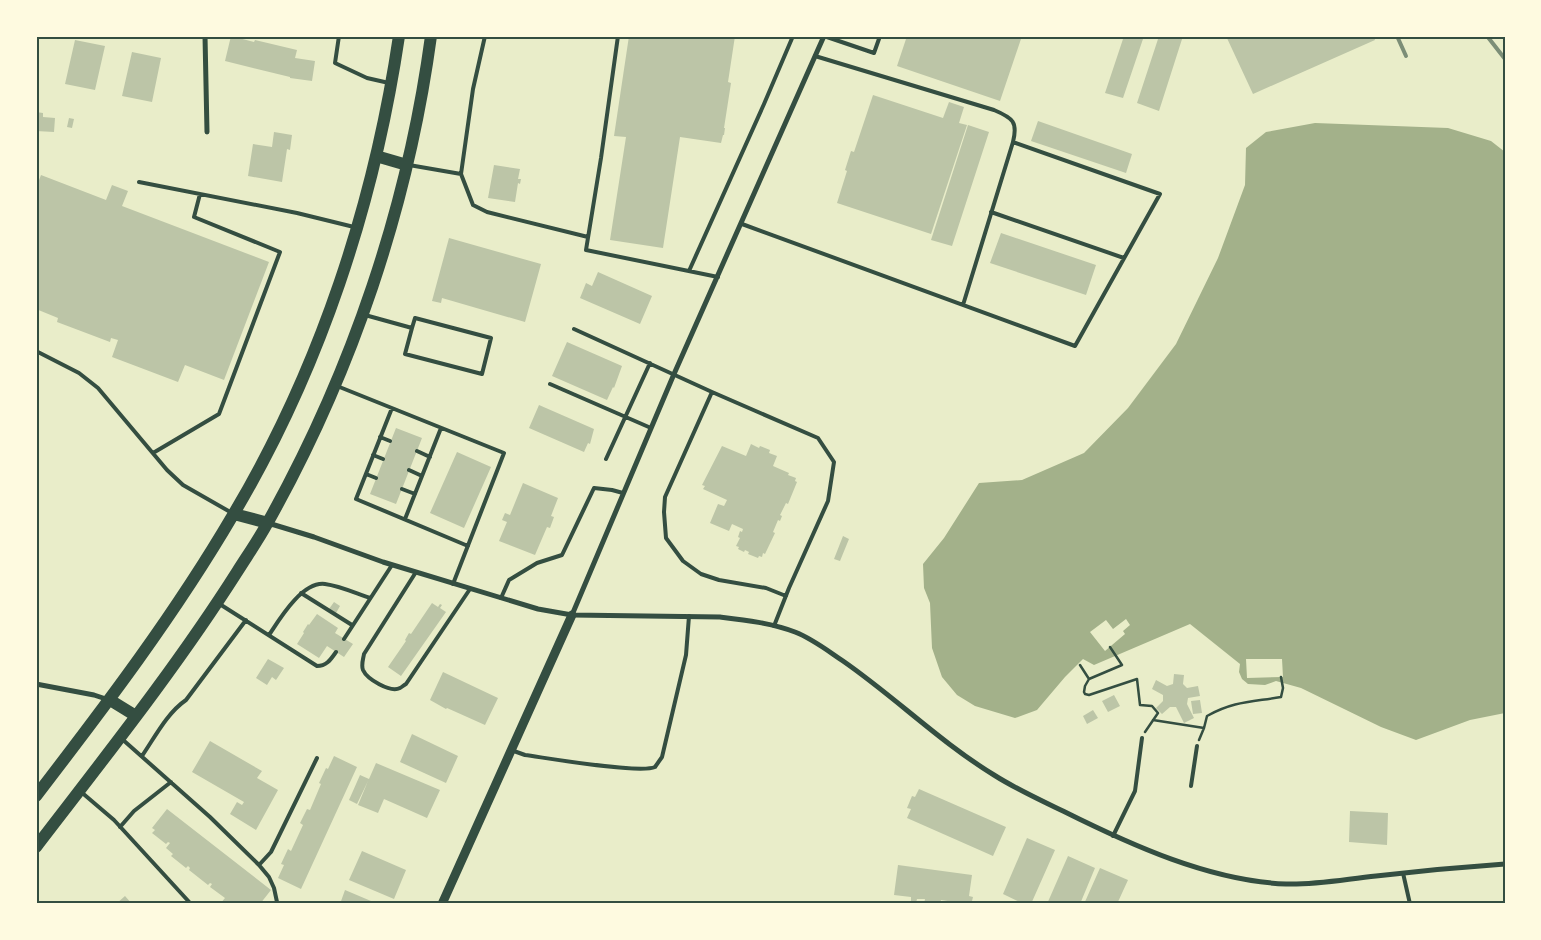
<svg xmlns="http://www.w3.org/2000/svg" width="1541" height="940" font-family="'Open Sans',sans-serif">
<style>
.water{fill:#a3b18a}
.pier{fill:#e9edc9}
.building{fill:#bcc5a7}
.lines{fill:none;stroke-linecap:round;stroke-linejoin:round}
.path{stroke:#344e41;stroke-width:2.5}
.service{stroke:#344e41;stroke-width:4}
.minor{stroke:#344e41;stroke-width:5}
.tertiary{stroke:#344e41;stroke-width:9}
.primary{stroke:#344e41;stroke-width:12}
.rail{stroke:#7c8e77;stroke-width:4}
.neatline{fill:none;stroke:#344e41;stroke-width:2}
</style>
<rect width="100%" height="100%" fill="#e9edc9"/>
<!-- water -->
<path class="water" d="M1315 123 1448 128 1491 141 1505 152V713L1470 720 1416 740 1381 727 1301 688 1276 681 1265 685 1248 684 1242 679 1239 672 1240 664 1190 624 1094 665 1083 659 1065 677 1037 710 1015 718 975 706 957 695 942 677 932 648 930 603 924 588 923 564 944 538 979 483 1022 480 1084 453 1128 408 1176 344 1218 258 1245 185 1246 148 1266 132Z"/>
<!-- pier -->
<path class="pier" d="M1126 619 1130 625 1123 631 1125 634 1105 651 1090 632 1106 620 1113 629Z
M1246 659H1282L1283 677 1247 678Z"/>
<!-- building -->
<path class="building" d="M231 36 254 42 255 40 297 50 295 58 315 61 312 81 290 78V77L225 61Z
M629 36H735L728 82 731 83 724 128H725L724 135H723L721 143 680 137 663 248 610 240 626 137 614 136Z
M907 36H1022L1000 101 897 66Z
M1124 36H1144L1123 98 1105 93Z
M1159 36H1183L1159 111 1137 103Z
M1226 36H1374L1375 40 1253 94Z
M75 40 105 46 95 90 65 84Z
M132 52 161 58 152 102 122 96Z
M873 95 943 118 949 102 964 107 959 123 967 125 931 234 837 203 847 171 845 170 851 151 854 152Z
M36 112 43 113V117L55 118 54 132 36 131Z
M69 118 74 119 72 128 67 127Z
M1038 121 1132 154 1126 173 1031 141Z
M968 125 989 132 952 246 931 240Z
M274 132 292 135 290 150 287 149 282 182 248 176 253 144 272 147Z
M494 165 520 169 518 179H521L520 184 518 183 515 202 488 198Z
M41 175 106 200 112 185 128 191 122 206 269 262 224 380 185 365 178 382 112 357 118 340 111 338 110 342 57 322 58 318 36 309V188Z
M1001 233 1096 265 1086 295 990 263Z
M449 238 541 264 525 322 442 298 441 303 432 301Z
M598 272 652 296 640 324 580 298 586 283 592 286Z
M567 342 622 366 614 388 613 387 607 400 552 376Z
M539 405 594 429 590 444 588 443 584 452 529 428Z
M396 428 422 438 396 504 370 494Z
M751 444 759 448 760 446 770 450 769 453 777 456 773 466 789 473 788 475 796 478 795 481 797 482 788 504 786 503 780 515 782 516 780 521 778 520 773 532 775 533 765 554 763 553 762 557 759 556 758 558 748 554 749 552 745 550 744 552 738 549 739 547 736 546 740 538 738 537 740 531 742 532 743 529 732 524 729 531 710 523 718 504 724 506 727 500 703 489 705 486 702 485 722 446 746 456Z
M457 452 491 467 464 528 430 513Z
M523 483 558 498 551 516 554 517 550 528 547 527 535 555 499 541 507 522 502 520 505 513 510 515Z
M843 536 849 539 840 561 834 559Z
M334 602 340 606 336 613 329 609Z
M432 603 438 607 440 604 442 605 440 608 446 612 401 676 388 667 406 641 405 640 409 633 411 634Z
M317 614 338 628 335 633 353 644 344 657 327 646 319 658 297 644 304 633 303 632 308 624 309 625Z
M268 659 284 668 276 680 272 677 267 685 256 678Z
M443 672 498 698 485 725 447 708 446 709 430 700Z
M1174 674 1184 675 1183 684 1187 688 1198 686 1200 696 1188 698 1187 704 1194 718 1184 723 1176 707H1170L1162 714 1156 708 1163 701V695L1152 689 1156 680 1167 686 1173 684Z
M1114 695 1120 706 1108 712 1102 701Z
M1200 700 1202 713 1193 714 1191 701Z
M1093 710 1098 718 1087 724 1083 716Z
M412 734 458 756 446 783 400 762Z
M210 741 262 771 257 778 278 790 256 830 230 814 237 802 242 805 244 802 192 772Z
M334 756 357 767 301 889 278 878 284 865 281 864 288 849 291 851 303 825 300 823 307 809 310 810 321 784 319 783 326 768 328 769Z
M376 763 440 790 427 818 384 799 378 813 358 805 368 781 357 804 349 800 360 775 369 779Z
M919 789 1006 827 993 856 907 818 911 809 907 808 912 796 915 797Z
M167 809 271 890 260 904H220L225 898 210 887 212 884 210 883 208 885 189 870 190 868 188 866 186 868 171 856 173 854 166 848 170 843 168 842 166 844 152 833 155 830 152 828Z
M1350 811 1388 813 1387 845 1349 842Z
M1027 838 1055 850 1031 904H1024L1003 894Z
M362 851 406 870 394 899 349 880Z
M1068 856 1095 868 1080 904H1047Z
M898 865 972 875 969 896 973 897 972 901H968V904H967L941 900 940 904H924L925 899H917L916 903 911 902V897L894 895Z
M1100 868 1128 880 1117 904H1084Z
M345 890 371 901 369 904H340Z
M125 896 132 904H116Z"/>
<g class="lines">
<!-- path -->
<path class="path" d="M1110 647 1122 665 1089 679 1085 686 1084 692 1085 694 1089 695 1137 679 1140 705 1152 706 1158 713 1145 732
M1080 665 1089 679
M1153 720 1204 728 1199 740
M1204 728 1207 716C1234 701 1252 702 1281 697L1283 688 1281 677"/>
<!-- service -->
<path class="service" d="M339 36 335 63 367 78 389 83
M618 36 601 158 586 250 718 277
M824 36 874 53 880 36
M815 56 994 110C1013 118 1018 122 1013 142L963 305
M409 165 461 174 473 89 485 36
M461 174 473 205 487 212 588 237
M139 182 297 213 354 227
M991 212 1124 258
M742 224 1075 346 1160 194 1013 142
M689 271 764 104 793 36
M365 315 412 328 405 354 482 374 491 338 415 318 412 328
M574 329 712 392 818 438 834 462 828 501 789 588 774 626
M36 351 79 373 98 388 167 470 183 485 232 513
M550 384 651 428
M337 386 504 453 453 584
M712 392 665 497 664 512 666 538 683 561 701 574 719 580 766 588 786 596
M392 408 356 499 468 546
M380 437 390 441
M417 451 430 457
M153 453 219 414 280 252 194 217 200 194
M373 455 383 459
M606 459 650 363
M409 470 422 476
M366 474 376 478
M402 489 415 494
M405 519 441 428
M416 572 364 654C363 660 361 665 363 670 367 679 390 693 400 688 402 687 404 685 406 684L470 589
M301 593 352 625
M501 598 509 580 537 563 562 555 594 488 612 490 623 493
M218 603 317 666C327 666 331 659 336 652
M269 635C279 620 302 581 325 584 340 586 355 593 370 598
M344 639 392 565
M122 739 210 817 259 865 269 877 274 888 277 902 276 904
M511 750 525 755C547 758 640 774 655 767L662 757 686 655 689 616
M142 756C155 737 167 713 186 700L246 620
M1191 786 1197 746
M80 791 114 820 191 904
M120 827 134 811 171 782
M1113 836 1135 791 1142 738
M259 865 271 852 317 758
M1403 873 1410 904"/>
<!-- minor -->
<path class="minor" d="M205 36 207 132
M268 523 314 537 383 562 538 609 572 615 720 617C745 620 771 623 795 632 813 639 828 651 843 661 895 697 940 742 994 775 1016 789 1040 800 1063 811 1131 845 1210 881 1286 884 1316 885 1346 879 1376 876 1419 871 1462 867 1505 864
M572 615 674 374 824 36
M36 684 94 695 109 700"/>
<!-- tertiary -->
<path class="tertiary" d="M442 904 572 615"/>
<!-- primary -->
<path class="primary" d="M376 156 407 165
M234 514 268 523
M110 700 136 716
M36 796C106 705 175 614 233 515 320 369 374 204 399 36
M36 847C105 757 176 668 237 572 247 556 259 539 268 522 352 372 408 206 431 36"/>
<!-- rail -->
<path class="rail" d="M1397 36 1406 56
M1487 36 1505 59"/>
</g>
<!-- border -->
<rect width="1541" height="940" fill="none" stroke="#fefae0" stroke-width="75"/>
<rect x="38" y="38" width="1466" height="864" class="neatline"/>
</svg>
